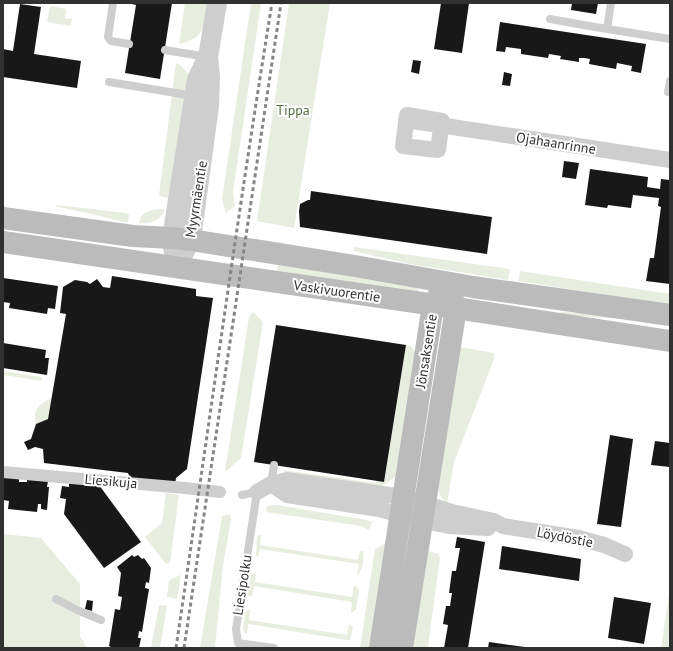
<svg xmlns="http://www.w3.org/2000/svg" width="673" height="651" font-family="'PT Sans',sans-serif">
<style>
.green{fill:#e7eee0}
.building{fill:#181818}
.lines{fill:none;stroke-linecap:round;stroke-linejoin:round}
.service{stroke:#cecece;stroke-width:8}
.pedestrian{stroke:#cecece;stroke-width:12}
.minor{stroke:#cecece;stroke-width:16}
.tertiary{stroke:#cecece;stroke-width:20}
.secondary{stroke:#bbb;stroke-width:22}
.rail{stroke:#868686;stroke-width:3;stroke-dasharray:4 3;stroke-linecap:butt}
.labels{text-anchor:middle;stroke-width:4;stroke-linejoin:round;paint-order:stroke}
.park-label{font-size:14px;fill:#526e3e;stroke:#fff}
.street-label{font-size:14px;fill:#313131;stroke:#fff}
</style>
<rect width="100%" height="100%" fill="#fff"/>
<!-- green -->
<path class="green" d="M185 3H207C204 27 205 38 179 44Z
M251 3H261L233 192 235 206 226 213 222 199Z
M289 3H330L294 228 257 221Z
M50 6 66 9 65 18 72 19 71 26 47 22Z
M176 63 179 64 188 73 170 198 162 197 159 195Z
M58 205 126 213 129 215 128 223 83 212 54 206Z
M160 209 165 210C160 221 151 224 139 223 141 212 149 210 160 209Z
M354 247 510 269 508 280 410 264 354 251Z
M278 264 411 284 418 289 419 293 277 272Z
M520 271 670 294V305L519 281Z
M253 312 263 322 241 458 225 472 249 317Z
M561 312 616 315 627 319 561 315Z
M406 345C412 346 414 347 415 354L397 472 395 477 381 487 285 473 284 470 375 483 376 481 384 482Z
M460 347 494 353 495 357 454 462 447 504 441 497 437 486Z
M3 371 42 377V381L3 375Z
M52 398 48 419 36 424C32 409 39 404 52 398Z
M166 493 179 495 170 563 166 564 145 537 162 523Z
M277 505 367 520 372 522 369 530 361 526 266 512 267 506Z
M230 514 231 520 223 565 215 648H200L222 516Z
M3 534 41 538 80 584V636L87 648H3Z
M259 535H261L260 545 358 560 360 551H363C364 558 363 571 357 575L359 564 260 549 258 557 256 556 257 536Z
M384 544 386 545 370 648H360L375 549Z
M427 551 439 554 440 558 429 639 428 648H413Z
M256 573 255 582 352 597 354 586H356L359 591 356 610 351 613 352 602 254 586 252 597 248 595 251 574Z
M181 575 177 599 167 597 169 580Z
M670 587V648H661Z
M159 605 167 606 160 648H151Z
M248 610H250L249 620 347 635 349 624 353 628 350 640H347L248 624 247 634 245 633 243 628 245 612Z"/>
<!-- building -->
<path class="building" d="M128 3H172L160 79 125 73 136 5Z
M441 3H469L462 53 434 49Z
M572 3H598L596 14 571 10Z
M20 4 41 7 34 54 81 61 77 88 3 77V49L13 51Z
M500 22 646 44 641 73 631 71 632 66 617 63 616 69 589 64 590 59 584 58H579V62L560 59 561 56 549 54 548 58 521 54V49L506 47 505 52 496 51Z
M413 60 421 61 419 74 411 72Z
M504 72 512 74 510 86 502 85Z
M564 161 579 163 576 179 562 177Z
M590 169 648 177 647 187 660 189 661 179 670 180V284L646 281 650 258H654L661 207 658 206 659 198 633 195 631 208 608 205 607 208 585 205Z
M311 191 492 217 487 254 300 227 299 211 300 204 308 200H310Z
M112 276 196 289V296L213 298 187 469 176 478 175 485 131 480 128 473 44 463 43 449 35 447 28 450 24 442 31 439 36 424 48 419 66 314 60 313 63 287 75 280 87 282 90 284 97 279 103 287 110 288Z
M3 278 58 286 55 309 48 308 47 314 9 308 10 303 3 302Z
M276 325 406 345 384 482 254 462Z
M3 343 46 350 45 358H49L47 375 3 368Z
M610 435 633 439 621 527 597 524Z
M655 441 670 443V467L651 465Z
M3 477 19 478V482H27V479L48 481 47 487H49L47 510 41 509V504H38L37 512 8 509 9 501 3 500Z
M69 481 99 485 141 542 104 568 64 514 66 499 60 498 62 486 69 487Z
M457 537 485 542 468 648H444L448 625 443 624 446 606H450L452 593H449L452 571H456L460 548H455Z
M502 546 581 559 579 581 499 569Z
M132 555 134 557 138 555 142 559 144 558 151 568 149 583 146 582 145 588 149 589 142 632 139 631 138 638H141L139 648H113L109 646 115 609 120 610 122 597 118 596 121 573 117 567Z
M614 597 651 603 644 644 608 638Z
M87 600 93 601 92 611 85 609Z
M489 642 525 647V648H488Z"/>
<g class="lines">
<!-- service -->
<path class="service" d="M113 3 108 37 111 41 129 44
M550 19 589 26 670 39
M607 29 611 3
M165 50 207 57
M109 82 194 96
M668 92 670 81
M271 484 274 465
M242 495 257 492 236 629 238 643 274 648
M56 599 77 610 101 620"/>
<!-- pedestrian -->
<path class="pedestrian" d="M3 472 185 488 220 492"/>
<!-- minor -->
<path class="minor" d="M407 115 442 121 438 150 403 146Z
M406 120 670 160
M271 484 287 495 379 509 423 521 449 526 488 528
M257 492 271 484 287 480 403 497 452 512 494 521 503 526 579 538 604 545 625 554"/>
<!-- tertiary -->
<path class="tertiary" d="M174 253 172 238 197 79 205 63
M176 267 191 240 209 106 210 77 208 57 217 3"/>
<!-- secondary -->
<path class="secondary" d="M3 218 133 236 172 238 191 240 355 266 473 287 670 315
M3 242 456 308 670 341
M380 648 433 305 440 293
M402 648 456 308 451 295"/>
<!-- rail -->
<path class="rail" d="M176 648C208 433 237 218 272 3
M184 648 281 3"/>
</g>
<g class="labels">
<!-- park labels -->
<g class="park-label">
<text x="293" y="115">Tippa</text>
</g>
<!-- street labels -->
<g class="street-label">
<text transform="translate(556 143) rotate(9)" y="5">Ojahaanrinne</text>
<text transform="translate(196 199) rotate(-81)" y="5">Myyrmäentie</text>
<text transform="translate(337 291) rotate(8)" y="5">Vaskivuorentie</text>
<text transform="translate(426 351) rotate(-81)" y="5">Jönsaksentie</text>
<text transform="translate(111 481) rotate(5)" y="5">Liesikuja</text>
<text transform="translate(565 537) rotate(11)" y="5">Löydöstie</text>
<text transform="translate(242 585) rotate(-81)" y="5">Liesipolku</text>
</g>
</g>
<!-- border -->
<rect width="673" height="651" fill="none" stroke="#313131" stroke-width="8"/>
</svg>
